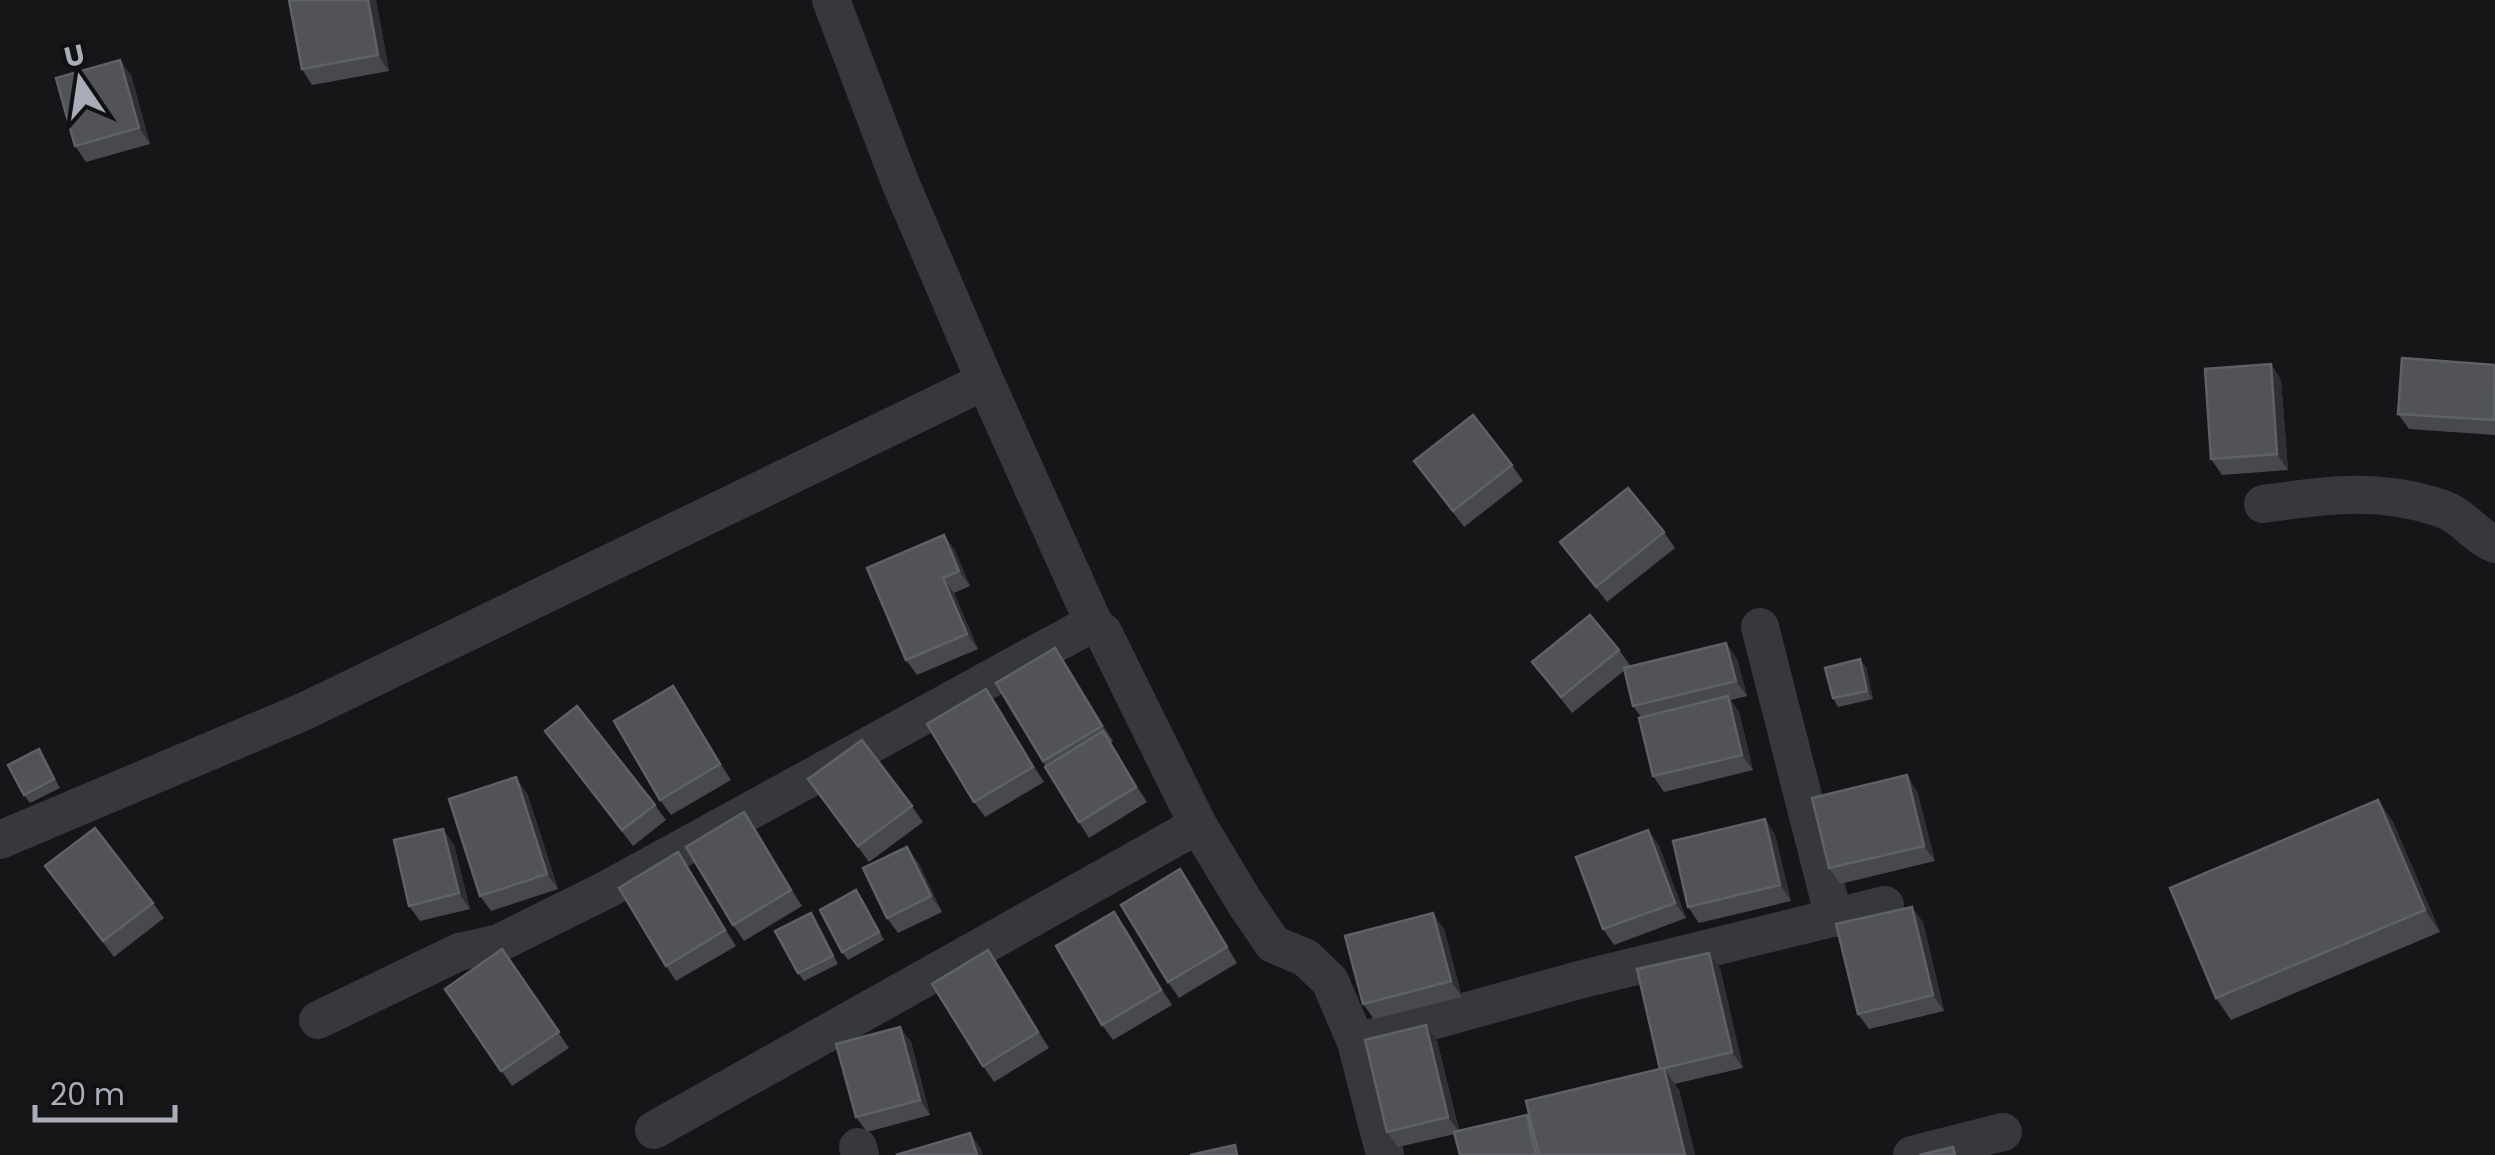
<svg xmlns="http://www.w3.org/2000/svg" width="2495" height="1155" font-family="Poppins,sans-serif">
<style>
.lines{fill:none;stroke-linecap:round;stroke-linejoin:round}
.minor{stroke:#37383d;stroke-width:38}
.wall{fill:#47494d}
.shaded-wall{fill:#2f3033}
.building{fill:#525359;stroke:#5f6168;stroke-width:2.5}
</style>
<rect width="100%" height="100%" fill="#161618"/>
<g class="lines">
<!-- minor -->
<path class="minor" d="M831 0 900 182 985 381
M2263 504C2327 495 2379 487 2443 509 2463 516 2476 537 2495 544
M1760 627 1834 918
M0 840 305 711 985 381 1095 626
M318 1020 459 952 499 943 606 890 1021 662 1082 629 1095 626 1103 632 1198 825 1245 903 1273 944 1306 958 1330 981 1356 1042 1385 1155
M1356 1042 1579 980 1885 905
M654 1130 1198 825
M858 1147 860 1155
M1912 1155 2003 1132"/>
</g>
<!-- wall -->
<path class="wall" d="M289 0H376L389 71 312 85 302 69Z
M120 60 131 75 150 144 86 162 75 146Z
M2271 364 2281 380 2288 470 2222 475 2211 459Z
M2495 365V435L2409 429 2398 414Z
M1414 461 1512 465 1523 481 1464 527Z
M1664 532 1675 548 1607 602 1560 542Z
M944 535 955 551 970 586 954 593 978 649 917 675 906 660Z
M1726 643 1737 659 1747 696 1731 700 1739 712 1753 770 1664 792 1653 776 1641 717 1633 706 1625 670 1572 713 1532 662 1619 650 1630 665 1628 667Z
M1055 648 1113 741 1111 743 1147 802 1089 838 1079 822 996 683Z
M1866 667 1873 699 1838 707 1833 698Z
M673 686 731 780 671 815 660 800Z
M997 704 1044 782 985 817 974 802Z
M545 731 655 805 666 820 633 846Z
M39 749 60 788 30 803 24 795Z
M808 779 912 806 923 822 869 862Z
M1917 791 1935 861 1840 884 1829 868Z
M527 793 558 889 491 911 480 896Z
M2378 800 2393 822 2440 932 2231 1020 2216 998Z
M744 812 802 906 744 941 733 925Z
M1765 819 1775 835 1791 901 1699 923 1688 907Z
M1648 830 1659 846 1686 918 1614 945 1603 929Z
M454 845 470 909 420 921 409 906Z
M678 852 736 946 676 981 666 966Z
M918 862 942 912 898 933 887 918Z
M45 866 153 903 164 918 114 957Z
M1190 885 1237 963 1179 998 1168 982Z
M862 898 884 940 848 960 842 952Z
M811 913 838 964 804 981 798 973Z
M1923 922 1944 1011 1869 1029 1858 1014Z
M1125 927 1172 1005 1113 1040 1102 1025Z
M1444 929 1462 997 1374 1019 1363 1004Z
M502 949 569 1048 512 1086 445 989Z
M999 966 1049 1048 994 1082 983 1066Z
M1720 968 1743 1068 1674 1084 1679 1090 1695 1155H1460L1455 1134 1398 1147 1387 1132 1437 1041 1459 1130 1527 1115 1530 1119 1660 1069Z
M900 1027 911 1042 930 1115 867 1132 856 1117Z"/>
<!-- shaded-wall -->
<path class="shaded-wall" d="M368 0H376L389 71 378 55Z
M120 60 131 75 150 144 139 128Z
M2271 364 2281 380 2288 470 2277 454Z
M944 535 955 551 970 586 959 571Z
M943 578 954 593 978 649 967 634Z
M1726 643 1737 659 1747 696 1736 681Z
M1055 648 1066 663 1113 741 1102 726Z
M1860 659 1866 667 1873 699 1867 691Z
M673 686 684 702 731 780 720 764Z
M986 689 997 704 1044 782 1033 767Z
M1728 696 1739 712 1753 770 1742 755Z
M1103 731 1113 747 1147 802 1136 787Z
M1907 775 1917 791 1935 861 1924 846Z
M516 777 527 793 558 889 547 874Z
M2378 800 2393 822 2440 932 2425 910Z
M744 812 755 828 802 906 791 890Z
M1765 819 1775 835 1791 901 1780 885Z
M443 829 454 845 470 909 459 893Z
M1648 830 1659 846 1686 918 1675 903Z
M907 847 918 862 942 912 931 896Z
M678 852 689 868 736 946 725 930Z
M1912 907 1923 922 1944 1011 1933 995Z
M1114 912 1125 927 1172 1005 1161 990Z
M1433 913 1444 929 1462 997 1451 981Z
M988 950 999 966 1049 1048 1038 1032Z
M1709 953 1720 968 1743 1068 1732 1052Z
M1426 1025 1437 1041 1459 1132 1448 1117Z
M900 1027 911 1042 930 1115 920 1100Z
M1664 1068 1679 1090 1695 1155H1685Z
M970 1133 981 1149 983 1155H977Z"/>
<!-- building -->
<path class="building" d="M289 0H368L378 55 302 69Z
M120 60 139 128 75 146 56 78Z
M2402 358 2495 365 2494 420 2398 414Z
M2271 364 2277 454 2211 459 2205 369Z
M1473 415 1512 465 1453 511 1414 461Z
M1628 488 1664 532 1596 587 1560 542Z
M944 535 959 571 943 578 967 634 906 660 867 568Z
M1590 615 1619 650 1561 697 1532 662Z
M1726 643 1736 681 1633 706 1624 668Z
M1055 648 1102 726 1043 761 996 683Z
M1860 659 1867 691 1833 698 1825 668Z
M673 686 720 764 660 800 614 721Z
M986 689 1033 767 974 802 927 724Z
M1728 696 1742 755 1653 776 1639 718Z
M577 706 655 805 622 830 545 731Z
M1103 731 1136 787 1079 822 1045 767Z
M862 740 912 806 858 846 808 779Z
M39 749 54 779 24 795 8 765Z
M1907 775 1924 846 1829 868 1812 798Z
M516 777 547 874 480 896 449 799Z
M2378 800 2425 910 2216 998 2170 888Z
M744 812 791 890 733 925 686 847Z
M1765 819 1780 885 1688 907 1673 841Z
M95 828 153 903 103 941 45 866Z
M443 829 459 893 409 906 394 840Z
M1648 830 1675 903 1603 929 1576 857Z
M907 847 931 896 887 918 863 868Z
M678 852 725 930 666 966 619 888Z
M1180 869 1227 947 1168 982 1121 905Z
M856 890 879 932 842 952 820 910Z
M1912 907 1933 995 1858 1014 1836 924Z
M1114 912 1161 990 1102 1025 1056 946Z
M811 913 833 956 798 973 775 931Z
M1433 913 1451 981 1363 1004 1345 936Z
M502 949 559 1032 501 1071 445 989Z
M988 950 1038 1032 983 1066 932 984Z
M1709 953 1732 1052 1660 1069 1637 969Z
M1426 1025 1448 1117 1387 1132 1365 1040Z
M900 1027 920 1100 856 1117 836 1044Z
M1664 1068 1685 1155H1539L1526 1101Z
M1527 1115 1536 1155H1460L1454 1132Z
M970 1133 977 1155H896Z
M1235 1145 1237 1155H1190Z
M1953 1147 1955 1155H1919Z"/>
<!-- north arrow -->
<g transform="translate(80 80) rotate(347)" stroke="#111113" stroke-width="8" paint-order="stroke">
<path d="M0-8L18 38L0 25L-18 38Z" fill="#a8adb8"/>
<text y="-15" font-size="28" font-weight="bold" text-anchor="middle" fill="#a8adb8">U</text>
</g>
<!-- scale -->
<path d="M35 1105v15h140v-15" fill="none" stroke="#a8adb8" stroke-width="5"/>
<text x="50" y="1105" font-size="30" fill="#a8adb8" stroke="#111113" stroke-width="8" paint-order="stroke">20 m</text>
</svg>
